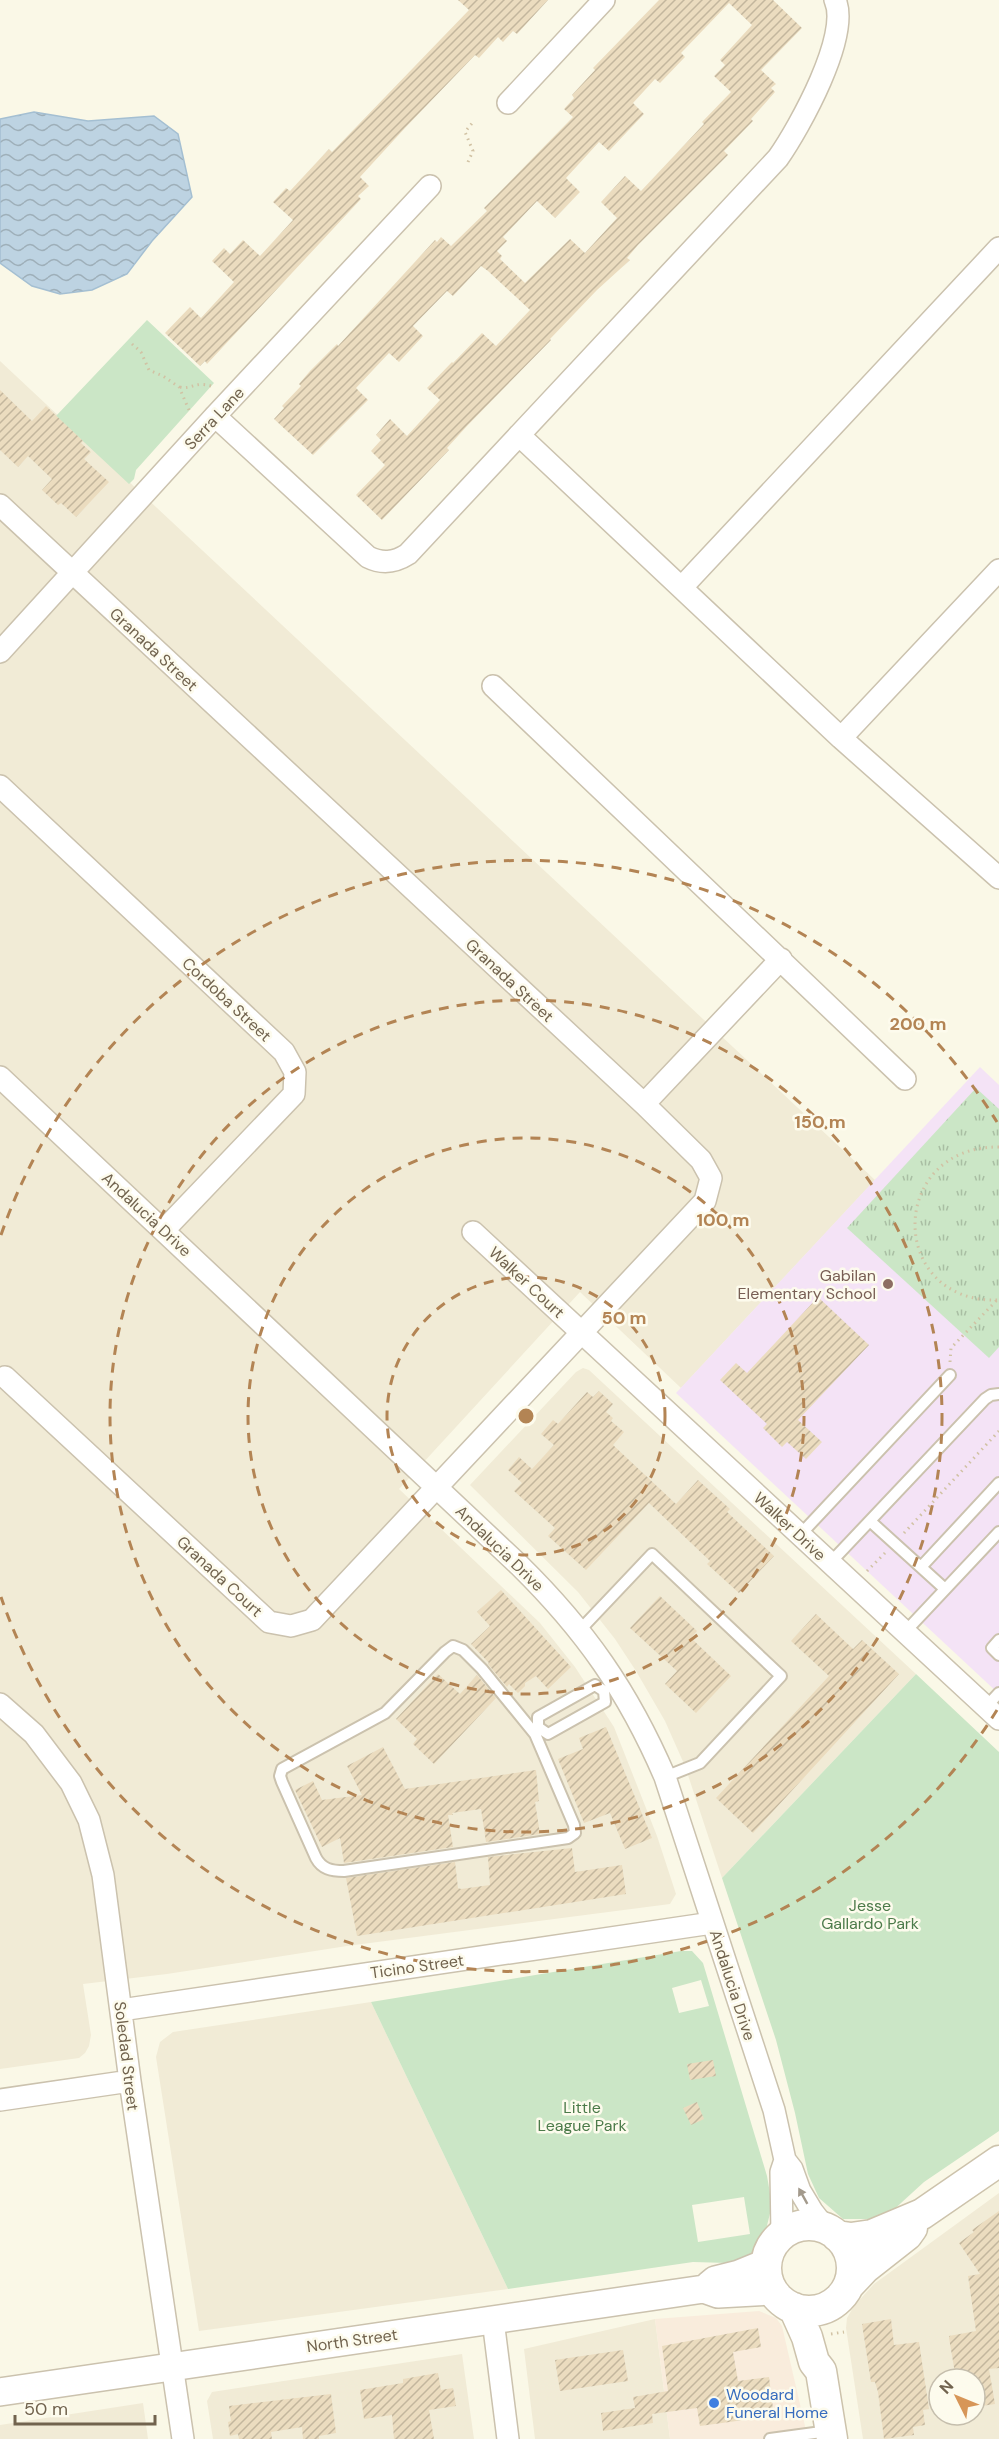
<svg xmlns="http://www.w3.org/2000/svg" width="999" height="2439" font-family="'DM Sans',sans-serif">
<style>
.residential{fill:#f1ebd6;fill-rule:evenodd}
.commercial{fill:#f9ecdc}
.education{fill:#f4e3f6}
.grass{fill:url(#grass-tufts)}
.park{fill:#cbe6c6;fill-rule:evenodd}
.water{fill:url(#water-waves);stroke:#a4bfd2;stroke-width:1.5}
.building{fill:url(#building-hatch);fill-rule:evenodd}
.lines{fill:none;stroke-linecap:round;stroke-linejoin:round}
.service-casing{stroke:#cbc2ae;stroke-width:14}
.minor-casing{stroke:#cbc2ae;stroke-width:24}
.tertiary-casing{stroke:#cbc2ae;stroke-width:30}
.secondary-casing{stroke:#cdc3ac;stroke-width:33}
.path{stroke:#d1c2a4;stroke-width:3;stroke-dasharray:1.5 4.5;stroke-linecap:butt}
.service{stroke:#fff;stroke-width:10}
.minor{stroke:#fff;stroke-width:21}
.tertiary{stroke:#fff;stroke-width:27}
.secondary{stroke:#fff;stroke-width:30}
.oneway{fill:#a39a8c}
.ring{fill:none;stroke:#b38454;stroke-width:3;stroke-dasharray:10 8}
.education-dot{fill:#8d6e63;stroke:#fdfbed;stroke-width:2}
.shop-dot{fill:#3f7fe0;stroke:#fdfbed;stroke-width:2}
.labels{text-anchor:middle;stroke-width:5;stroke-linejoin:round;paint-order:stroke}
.street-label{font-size:16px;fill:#71634e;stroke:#fdfbed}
.education-label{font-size:16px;fill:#785e54;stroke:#fdfbed;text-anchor:end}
.park-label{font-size:16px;fill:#4c7b4a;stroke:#fdfbed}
.shop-label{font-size:16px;fill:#366cbe;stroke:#fdfbed;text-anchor:start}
.centre{fill:#b38454;stroke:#fdfbed;stroke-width:3}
.ring-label{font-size:18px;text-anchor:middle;font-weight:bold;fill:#b38454;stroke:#fdfbed;stroke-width:5;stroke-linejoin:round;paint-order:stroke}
</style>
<defs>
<pattern id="grass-tufts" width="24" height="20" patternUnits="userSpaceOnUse" patternTransform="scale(1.5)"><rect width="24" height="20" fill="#cbe6c6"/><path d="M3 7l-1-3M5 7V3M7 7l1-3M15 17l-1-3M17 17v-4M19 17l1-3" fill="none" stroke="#a9bea3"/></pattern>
<pattern id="water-waves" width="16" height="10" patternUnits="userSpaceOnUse" patternTransform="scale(1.5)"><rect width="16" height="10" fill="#bdd3e2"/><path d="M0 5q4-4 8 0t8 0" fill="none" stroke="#9eafb9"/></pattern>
<pattern id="building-hatch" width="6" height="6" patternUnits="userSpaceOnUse" patternTransform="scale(1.5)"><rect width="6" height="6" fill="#ebdcbf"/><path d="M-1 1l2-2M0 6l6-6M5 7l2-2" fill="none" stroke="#c3b69d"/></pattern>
</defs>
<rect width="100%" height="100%" fill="#faf8e7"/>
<!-- residential -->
<path class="residential" d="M0 361 875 1180 681 1388 580 1292 399 1489 540 1623 575 1667 614 1727 657 1836 676 1894 670 1904 347 1946 167 1974 83 1984 91 2035 89 2046 85 2053 79 2058 0 2069Z
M583 1368 589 1370 916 1674 722 1878 685 1766 665 1721 636 1671 615 1639 578 1592 470 1485 576 1372Z
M371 2002 508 2289 199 2331 156 2057 160 2042 173 2032Z
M999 2193V2439H863L846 2328 847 2318 854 2306 874 2284ZM939 2379H975V2415H939Z
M655 2319 670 2439H535L524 2349Z
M462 2354 474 2439H213L207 2401 212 2392Z
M143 2403 148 2439H0V2425Z"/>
<!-- commercial -->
<path class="commercial" d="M759 2311 776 2318 782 2326 808 2439H670L655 2319Z"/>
<!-- education -->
<path class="education" d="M980 1067 999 1085V1694L676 1393Z"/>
<!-- grass -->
<path class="grass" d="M976 1088 999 1109V1347L989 1358 847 1228Z"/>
<!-- park -->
<path class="park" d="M147 320 214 383 136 470 134 479 129 484 56 416Z
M916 1674 999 1752V2131L924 2182 889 2214 875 2219H843L819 2198 808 2174 795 2113 776 2040 722 1878Z
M681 1951H692L703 1963 767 2176 772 2205 764 2238 754 2251 742 2259 728 2263 693 2262 508 2289 371 2002ZM701 1980 709 2006 679 2013 672 1988ZM744 2197 750 2234 698 2242 692 2205Z"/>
<!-- water -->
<path class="water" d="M34 112 88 121 154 116 178 134 192 197 152 241 127 274 92 290 60 294 32 286 0 263V119Z"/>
<!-- building -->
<path class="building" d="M458 0H548L517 34 513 31 503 42 498 37 479 58 475 55 405 128 360 177 369 186 358 196 361 199 207 364 205 361 200 366 165 333 190 307 201 318 234 282 212 261 224 248 230 254 243 240 260 256 293 220 273 202 286 188 290 191 329 149 332 152 469 10Z
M659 0H773L802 28 761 70 776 84 771 88 775 92 751 119 753 121 724 151 728 155 638 245 627 258 630 260 597 290 550 339 551 340 467 426 447 448 449 450 382 520 356 495 385 465 371 451 381 440 376 435 390 419 407 436 440 400 427 388 452 362 453 363 482 333 496 346 530 310 488 271 481 266 453 296 447 291 413 326 423 336 399 362 389 353 356 388 368 400 313 455 274 419 284 408 282 406 301 386 299 384 310 371 337 344 338 346 435 240 437 242 441 237 451 246 487 211 484 208 573 117 564 109 574 98 572 95 595 70 593 68ZM729 3 752 25 720 60 725 65 714 76 731 92 702 122 704 124 641 191 625 176 601 202 617 218 585 253 570 239 525 283 500 259 502 256 497 251 507 241 503 237 537 201 555 218 580 192 566 178 599 142 609 151 644 114 633 103 655 79 660 83 685 57 681 53Z
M0 390 32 421 46 406 83 441 81 443 91 452 84 459 109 482 76 517 61 503 58 505 42 490 52 479 28 456 18 467 0 450Z
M818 1297 869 1345 798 1420 822 1442 806 1459 787 1442 782 1447 763 1428 767 1424 720 1380 736 1363 747 1373Z
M599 1391 613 1404 606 1412 613 1418 611 1421 624 1432 613 1445 676 1504 698 1480 730 1509 727 1512 774 1556 739 1593 707 1564 710 1561 649 1503 586 1570 548 1536 555 1528 514 1491 522 1483 508 1470 519 1457 532 1469 554 1445 541 1434 553 1420 558 1424 587 1392 593 1397Z
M501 1590 571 1667 548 1689 536 1676 525 1683V1686L518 1693 509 1684 507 1687 488 1664 489 1663 471 1644 490 1626 477 1612Z
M660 1596 697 1631 691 1638 731 1676 696 1713 665 1684 677 1671 630 1628Z
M816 1614 853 1649 862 1640 899 1674 753 1833 716 1798 829 1676 791 1641Z
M438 1674 460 1694 477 1675 496 1698 434 1764 413 1744 417 1739 396 1719Z
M606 1727 652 1838 625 1849 610 1813 584 1823 558 1759 583 1749 579 1738Z
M383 1747 405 1789 536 1770 539 1801 535 1802 540 1834 486 1842 481 1809 452 1813 453 1815H448L453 1847 344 1863 340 1838 322 1847 295 1790 313 1781 322 1800 362 1795 347 1766Z
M572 1848 575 1872 622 1865 626 1894 357 1936 346 1878 455 1862 458 1888 461 1889 490 1885 488 1857Z
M713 2060 716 2076 690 2080 687 2064Z
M697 2102 704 2119 691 2125 683 2108Z
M999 2211V2368L989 2369 995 2404 975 2407V2379H956L949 2338V2336L976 2331 968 2276 980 2274 959 2243 974 2232 972 2230Z
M891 2319 894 2345 919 2342 929 2409 923 2410 925 2425 913 2427 914 2435 884 2439 878 2392 875 2382H871L862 2324Z
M758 2328 761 2347 733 2352 738 2381 769 2377 774 2416 700 2426 697 2408 652 2414 653 2423 603 2431 601 2413 635 2408 633 2397 668 2391 662 2346Z
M623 2350 628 2381 560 2391 555 2360Z
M438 2373 441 2390 453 2388 456 2406 429 2410 434 2439H394L392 2415 364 2419 360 2390 403 2383V2379Z
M331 2394 336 2433 319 2436V2439H303L302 2427 271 2432 272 2439H239L238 2434 230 2436 228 2422 231 2421 229 2406Z"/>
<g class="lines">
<defs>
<path id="service" d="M870 1521 945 1589
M800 1535 950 1375
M830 1563 985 1399 991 1395 999 1394
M921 1567 999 1483
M580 1630 652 1554 781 1676 700 1763 665 1777
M905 1632 999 1532
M999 1640 992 1648 999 1655
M453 1646 463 1650 482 1669 535 1734 574 1825 575 1833 568 1838 344 1871C331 1871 322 1869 316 1858L282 1782 280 1776 282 1769 385 1713 445 1652Z
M595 1685 604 1691 605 1702 548 1734 538 1727V1717Z
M986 1707 999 1693
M770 2439 829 2431"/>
<path id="minor" d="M508 103 604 0
M215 416 368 557C382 564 394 563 408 554L778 158C799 128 851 35 835 0
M519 435 841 738 999 878
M0 505 644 1104 701 1160 711 1178 705 1201 312 1620 291 1626 269 1622 5 1377
M682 587 999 248
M0 652 215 416 430 186
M493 686 905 1079
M841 738 999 570
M0 786 284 1052 295 1072 294 1094 164 1230
M0 1077 519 1565C585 1630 628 1691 665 1777L774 2110 785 2160 792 2169 800 2191 812 2211 826 2229
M644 1104 781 959
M473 1232 999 1719
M0 1704 34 1734 71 1783 89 1820 103 1875 130 2081 183 2439
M121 2010 712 1923
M0 2100 130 2081
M782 2234 781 2172 785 2160
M493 2320 508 2439"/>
<path id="tertiary" d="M709 2285 715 2280 739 2274 766 2263
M0 2392 704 2289 718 2294 773 2291"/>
<path id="secondary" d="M766 2268a43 43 0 1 1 86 0a43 43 0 1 1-86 0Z
M837 2236 851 2238 872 2235 922 2214 999 2161
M848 2286 865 2268 907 2235 912 2228
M794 2308 807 2337 814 2362 821 2371 832 2439"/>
</defs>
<!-- service casing -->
<use href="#service" class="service-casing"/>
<!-- minor casing -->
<use href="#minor" class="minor-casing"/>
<!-- tertiary casing -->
<use href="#tertiary" class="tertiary-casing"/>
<!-- secondary casing -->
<use href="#secondary" class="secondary-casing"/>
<!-- path -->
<path class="path" d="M468 162 473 151 465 132 473 122
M132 344 141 352 149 370 163 376 179 387 189 410
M180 387C191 390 195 381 211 386
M999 1147C887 1146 887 1304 999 1300
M950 1362 951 1348 997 1300
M904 1533 999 1431
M867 1571 885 1553
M831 2334 844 2332"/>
<!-- service -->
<use href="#service" class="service"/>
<!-- minor -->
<use href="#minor" class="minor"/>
<!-- tertiary -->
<use href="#tertiary" class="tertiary"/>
<!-- secondary -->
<use href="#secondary" class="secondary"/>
</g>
<!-- one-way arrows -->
<defs><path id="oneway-solid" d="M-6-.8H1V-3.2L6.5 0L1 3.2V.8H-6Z" transform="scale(1.5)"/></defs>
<use class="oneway" href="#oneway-solid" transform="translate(803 2196) rotate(-119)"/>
<!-- distance rings -->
<g class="ring">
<circle cx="526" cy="1416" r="139"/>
<circle cx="526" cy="1416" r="278"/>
<circle cx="526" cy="1416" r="416"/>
<path d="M997 1710A555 555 0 0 1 1 1597M1 1235A555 555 0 0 1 997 1122"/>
</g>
<!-- markers -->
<circle class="education-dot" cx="888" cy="1284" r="6"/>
<circle class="shop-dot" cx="714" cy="2403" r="6"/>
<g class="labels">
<!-- street labels -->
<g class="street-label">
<text transform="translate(214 418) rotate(-47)" y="6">Serra Lane</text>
<text transform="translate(154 649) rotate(43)" y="6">Granada Street</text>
<text transform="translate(510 980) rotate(43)" y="6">Granada Street</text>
<text transform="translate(227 999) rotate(43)" y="6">Cordoba Street</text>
<text transform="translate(147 1214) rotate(43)" y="6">Andalucia Drive</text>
<text transform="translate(527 1282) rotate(43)" y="6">Walker Court</text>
<text transform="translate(790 1526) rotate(43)" y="6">Walker Drive</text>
<text transform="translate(500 1548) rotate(44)" y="6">Andalucia Drive</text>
<text transform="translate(220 1576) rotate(43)" y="6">Granada Court</text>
<text transform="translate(417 1966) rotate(-8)" y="6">Ticino Street</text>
<text transform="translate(733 1985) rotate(72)" y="6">Andalucia Drive</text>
<text transform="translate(127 2056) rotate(83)" y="6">Soledad Street</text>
<text transform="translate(352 2340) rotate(-8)" y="6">North Street</text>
</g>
<!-- education labels -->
<g class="education-label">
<text x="876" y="1281">Gabilan<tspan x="876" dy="18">Elementary School</tspan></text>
</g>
<!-- park labels -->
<g class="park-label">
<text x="870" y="1911">Jesse<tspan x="870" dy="18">Gallardo Park</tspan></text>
<text x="582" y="2113">Little<tspan x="582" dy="18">League Park</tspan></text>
</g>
<!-- shop labels -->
<g class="shop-label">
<text x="726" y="2400">Woodard<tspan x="726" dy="18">Funeral Home</tspan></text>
</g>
</g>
<circle cx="526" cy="1416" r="9" class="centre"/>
<g class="ring-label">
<text x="918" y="1030">200 m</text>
<text x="820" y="1128">150 m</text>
<text x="723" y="1226">100 m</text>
<text x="624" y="1324">50 m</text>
</g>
<!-- north arrow -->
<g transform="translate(957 2397) rotate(313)"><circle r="28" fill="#fdfbed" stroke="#c5bead" stroke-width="1.5"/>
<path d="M0-4.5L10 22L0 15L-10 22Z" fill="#d79658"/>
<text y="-9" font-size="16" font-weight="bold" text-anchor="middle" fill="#71634e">N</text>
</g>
<!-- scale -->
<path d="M15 2415v9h140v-9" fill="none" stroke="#71634e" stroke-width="3"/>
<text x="24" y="2415" font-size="18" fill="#71634e" stroke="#fdfbed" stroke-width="4.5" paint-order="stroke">50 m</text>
</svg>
